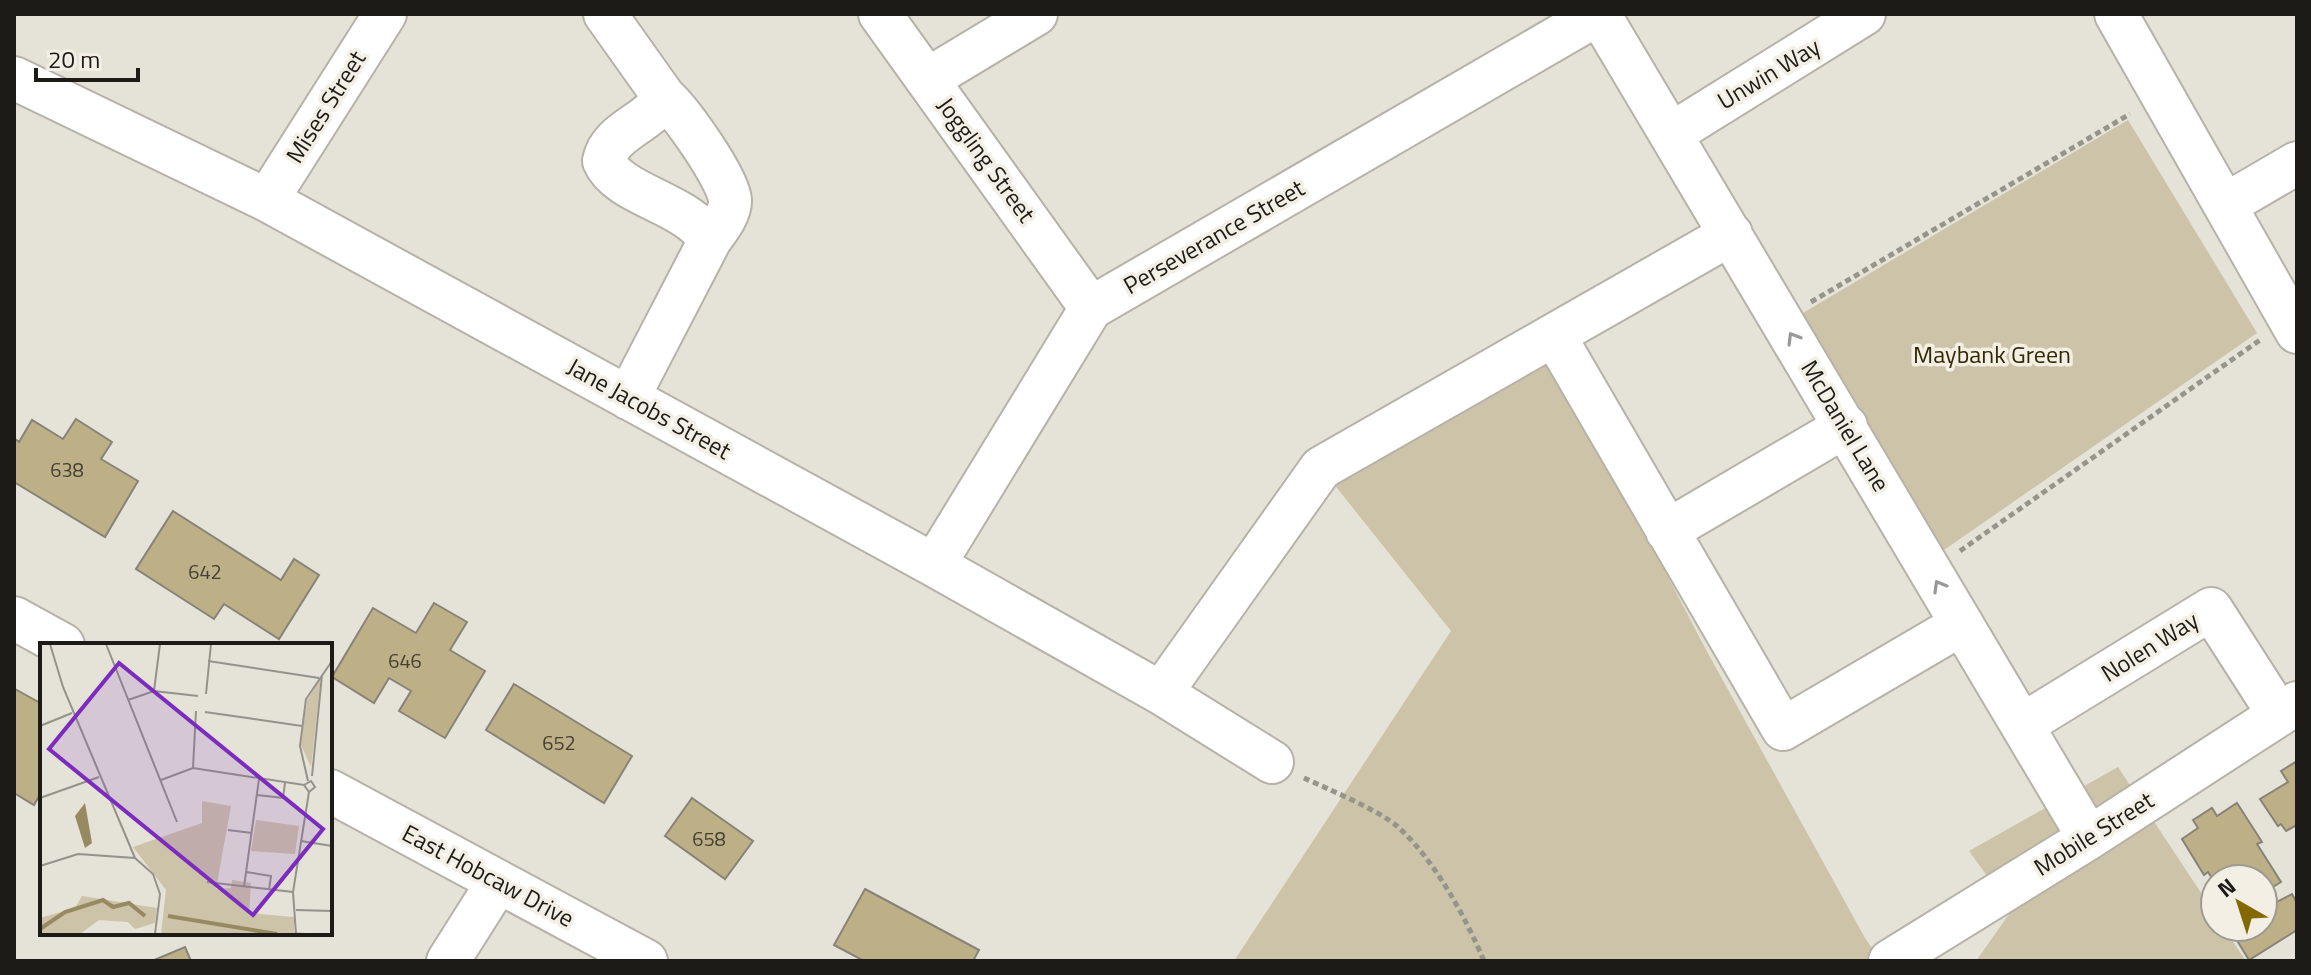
<svg xmlns="http://www.w3.org/2000/svg" width="2311" height="975" font-family="'Titillium Web',sans-serif">
<style>
.green{fill:#cdc3a8}
.building{fill:#beb086;stroke:#878379;stroke-width:2}
.lines{fill:none;stroke-linecap:round;stroke-linejoin:round}
.minor-casing{stroke:#b6b2a7;stroke-width:46}
.path{stroke:#97948c;stroke-width:5;stroke-dasharray:6 4;stroke-linecap:butt}
.minor{stroke:#fff;stroke-width:42}
.oneway{stroke:#999897}
.labels{text-anchor:middle;stroke-width:7;stroke-linejoin:round;paint-order:stroke}
.number-label{font-size:20px;fill:#454034}
.street-label{font-size:24px;fill:#1d1b18;stroke:#f3efe4}
.park-label{font-size:24px;fill:#332804;stroke:#f3efe4}
.inset-river{fill:none;stroke:#978960;stroke-width:4}
.inset-road{fill:none;stroke:#95928b;stroke-width:2}
.view{fill:#7b2cbf;fill-opacity:0.15;stroke:#7b2cbf;stroke-width:4}
.inset-edge{fill:none;stroke:#1d1b18;stroke-width:4}
</style>
<rect width="100%" height="100%" fill="#e5e2d7"/>
<!-- green -->
<path class="green" d="M2128 120 2257 333 1944 550 1803 313Z
M1554 358 1704 646 1865 938 1881 961H1234L1451 631 1333 483Z
M2118 767 2215 914V927H2223L2246 961H1976L2012 910 1969 851Z"/>
<!-- building -->
<path class="building" d="M76 419 112 442 101 459 138 481 105 537 14 482V438L19 442 32 420 63 439Z
M173 511 281 580 294 559 319 575 279 639 224 604 214 619 136 569Z
M434 603 467 622 450 650 485 671 445 738 399 711 411 691 389 678 374 703 332 677 373 608 416 633Z
M514 684 632 756 604 803 486 730Z
M15 689 42 704V791L34 805 14 793Z
M2297 761V825L2286 831 2281 824 2278 826 2260 799 2288 782 2281 771Z
M692 798 753 841 725 879 665 836Z
M2237 803 2262 842 2257 844 2281 882 2263 893V879H2215V883L2208 872 2204 875 2182 839 2198 828 2193 820 2212 808 2217 816Z
M865 889 979 950 973 961H864L834 945Z
M2292 894 2297 903V930L2249 960 2230 929 2263 927V909Z
M185 947 191 961H152Z"/>
<g class="lines">
<defs>
<path id="minor" d="M605 14 664 97C650 124 610 130 604 161 619 196 687 202 710 240L628 398
M880 14 1091 308
M1599 14 2089 838
M2116 14 2297 332
M14 78 267 200 934 565 1161 693 1272 762
M928 79 1036 14
M664 97C681 112 728 178 730 200 731 213 717 230 710 240
M1671 134 1864 14
M267 200 385 14
M2225 205 2297 163
M1554 335 1731 234
M1667 531 1846 426
M934 565 1091 308 1598 14
M14 618 63 645
M1161 693 1321 468 1554 335 1783 729 1962 624
M2022 725 2211 609 2279 715
M330 791 646 961
M448 961 498 882
M1890 961 2089 838 2297 703"/>
</defs>
<!-- minor casing -->
<use href="#minor" class="minor-casing"/>
<!-- path -->
<path class="path" d="M1811 302 2130 114
M1960 551 2260 340
M1304 778C1328 789 1378 810 1397 826 1434 859 1465 916 1484 961"/>
<!-- minor -->
<use href="#minor" class="minor"/>
</g>
<!-- one-way arrows -->
<defs><path id="oneway-chevron" d="M-2-3.5L2.5 0L-2 3.5" fill="none" stroke-width="1.6" stroke-linecap="round" stroke-linejoin="round" transform="scale(2)"/></defs>
<g class="oneway">
<use href="#oneway-chevron" transform="translate(1793 338) rotate(-121)"/>
<use href="#oneway-chevron" transform="translate(1939 586) rotate(-120)"/>
</g>
<g class="labels">
<!-- number labels -->
<g class="number-label">
<text x="67" y="477">638</text>
<text x="205" y="579">642</text>
<text x="405" y="668">646</text>
<text x="559" y="750">652</text>
<text x="709" y="846">658</text>
</g>
<!-- street labels -->
<g class="street-label">
<text transform="translate(1769 74) rotate(-31)" y="8">Unwin Way</text>
<text transform="translate(326 107) rotate(-58)" y="8">Mises Street</text>
<text transform="translate(986 160) rotate(54)" y="8">Joggling Street</text>
<text transform="translate(1214 237) rotate(-30)" y="8">Perseverance Street</text>
<text transform="translate(649 409) rotate(29)" y="8">Jane Jacobs Street</text>
<text transform="translate(1845 426) rotate(59)" y="8">McDaniel Lane</text>
<text transform="translate(2150 647) rotate(-32)" y="8">Nolen Way</text>
<text transform="translate(2094 834) rotate(-32)" y="8">Mobile Street</text>
<text transform="translate(488 876) rotate(28)" y="8">East Hobcaw Drive</text>
</g>
<!-- park labels -->
<g class="park-label">
<text x="1992" y="363">Maybank Green</text>
</g>
</g>
<!-- overview -->
<g transform="translate(40 643)">
<rect width="292" height="292" fill="#e5e2d7"/>
<path d="M281 35 271 124 261 102 267 57ZM162 158 191 163 176 246 191 245 192 237 211 240 209 270 254 274V289L279 291H121L126 247 93 204 162 180ZM216 177 259 183 255 211 211 208ZM42 253 117 265 115 280 95 286 88 279 59 277 40 291H0V275L35 265Z" fill="#cdc3a8"/>
<path d="M45 160 52 200 45 205 35 173Z" fill="#978960"/>
<path class="inset-river" d="M128 273 237 291M0 286 25 269 63 257 73 264 89 260 105 273"/>
<path class="inset-road" d="M10 1 23 44 95 215M66 1 137 179M168 18 279 35M114 48 120 1M166 51 171 1M88 57 114 48 158 53M165 69 262 83M0 83 32 70M153 125 156 68M272 133 282 32M121 137 153 125 264 142 271 138 275 144 269 149 264 142M268 138 260 103 266 56 292 18M217 152 243 155 245 140M0 155 59 134M188 187 212 190M261 198 292 203M0 223 38 211 95 215 113 231 120 251 115 291M206 229 231 233 229 247M167 239 253 249M204 244 219 136M256 267 292 268M256 291 253 249 269 149"/>
<path class="view" d="M79 20 283 186 213 272 9 106Z"/>
<rect width="292" height="292" class="inset-edge"/>
</g>
<!-- border -->
<rect width="2311" height="975" fill="none" stroke="#1d1b18" stroke-width="32"/>
<!-- north arrow -->
<g transform="translate(2239 903) rotate(321)"><circle r="38" fill="#f3efe4" stroke="#9d9a92" stroke-width="2"/>
<path d="M0-6L14 30L0 20L-14 30Z" fill="#846902"/>
<text y="-12" font-size="22" font-weight="bold" text-anchor="middle" fill="#1d1b18">N</text>
</g>
<!-- scale -->
<path d="M36 68v12h102v-12" fill="none" stroke="#1d1b18" stroke-width="4"/>
<text x="48" y="68" font-size="24" fill="#1d1b18" stroke="#f3efe4" stroke-width="6" paint-order="stroke">20 m</text>
</svg>
